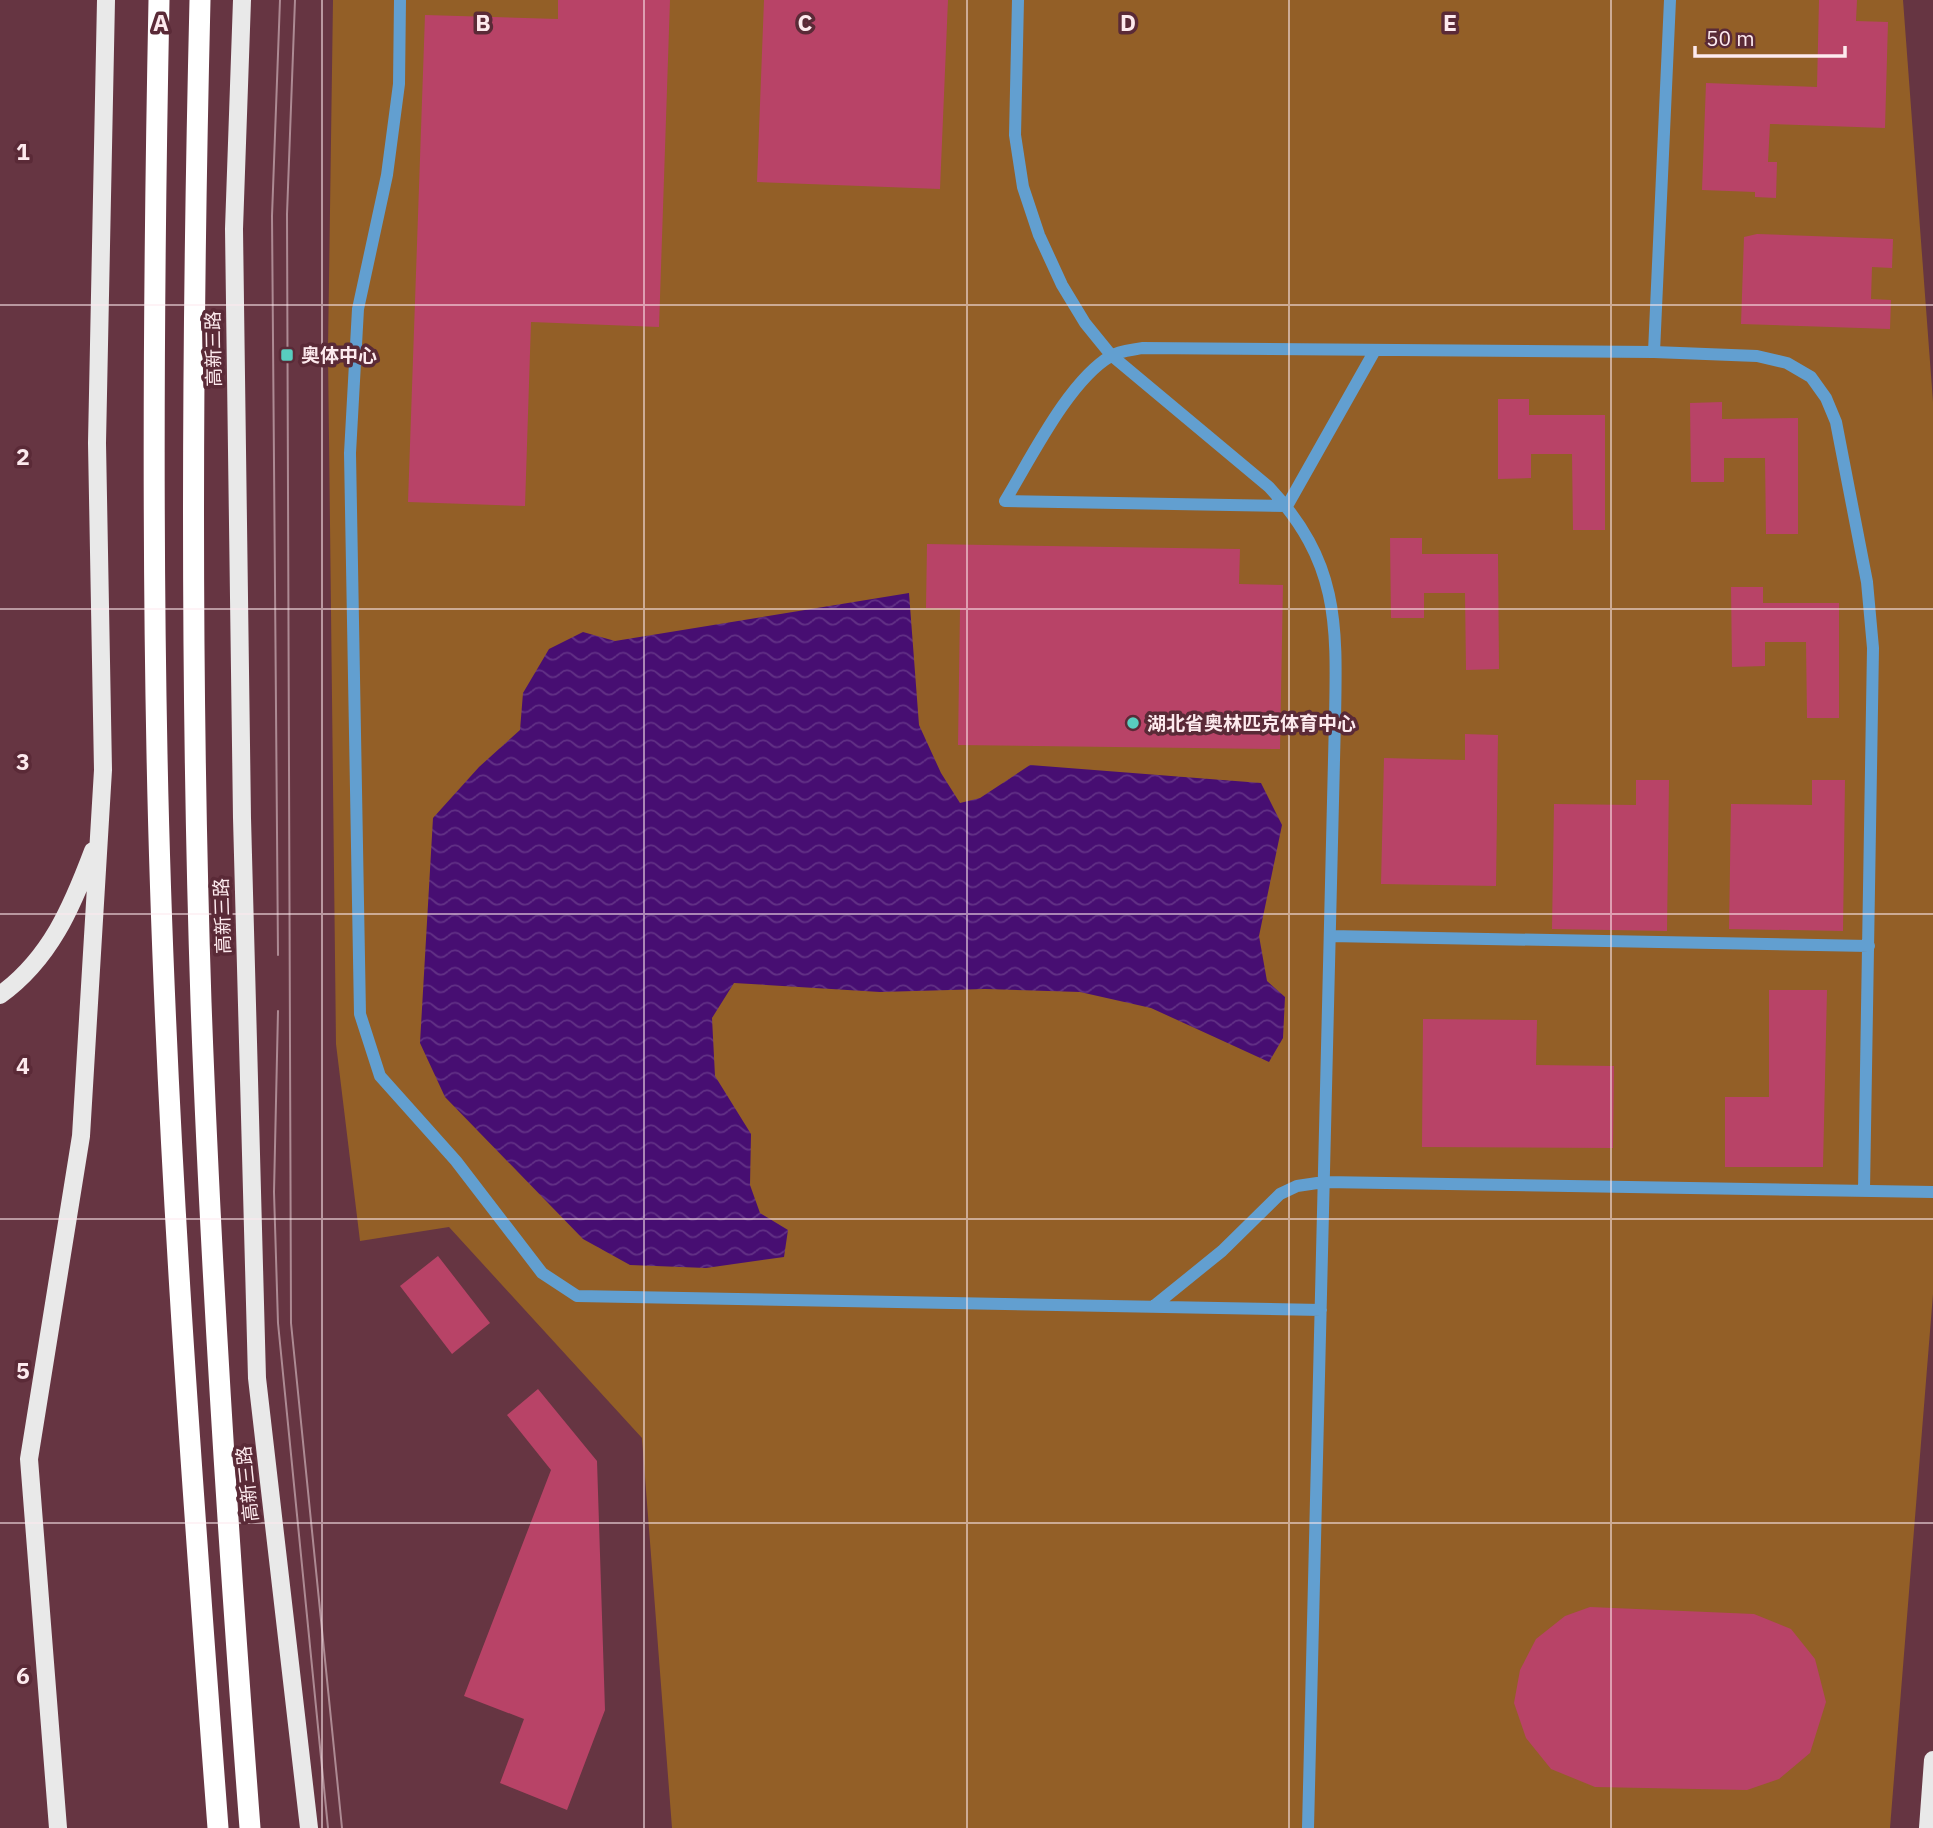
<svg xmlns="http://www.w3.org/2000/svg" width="1933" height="1828" font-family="'IBM Plex Sans','Noto Sans SC',sans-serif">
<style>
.pitch{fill:#935f27}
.water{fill:url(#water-waves)}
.building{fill:#b84367}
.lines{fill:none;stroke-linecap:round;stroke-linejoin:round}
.minor{stroke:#629fd0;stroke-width:12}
.major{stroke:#e9e9e9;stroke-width:18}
.highway{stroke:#fff;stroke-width:21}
.tram{stroke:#ad8a93;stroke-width:2}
.grid{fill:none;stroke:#fdeaee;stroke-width:2;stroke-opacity:0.55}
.poi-dot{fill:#58cebf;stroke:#5a2a37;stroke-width:2.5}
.labels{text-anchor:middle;stroke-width:7;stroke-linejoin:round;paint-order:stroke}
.street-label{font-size:19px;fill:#fdeaee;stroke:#5a2a37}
.poi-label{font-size:19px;font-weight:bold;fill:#fdeaee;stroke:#5a2a37;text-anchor:start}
.grid-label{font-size:23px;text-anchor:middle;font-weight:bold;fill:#fdeaee;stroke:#5a2a37;stroke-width:7;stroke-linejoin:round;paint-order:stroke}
</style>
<defs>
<pattern id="water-waves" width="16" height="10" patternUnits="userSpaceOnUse" patternTransform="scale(1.75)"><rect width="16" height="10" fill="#470e72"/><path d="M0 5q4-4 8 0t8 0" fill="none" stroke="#623186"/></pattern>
</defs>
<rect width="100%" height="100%" fill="#663542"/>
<!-- pitch -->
<path class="pitch" d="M333 0H1903L1933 402V1294L1890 1828H672L642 1438 449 1227 360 1241 336 1044 328 351Z"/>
<!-- water -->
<path class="water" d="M909 593 919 725 941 773 960 803 980 798 1030 765 1261 783 1282 825 1259 936 1267 981 1285 997 1283 1038 1269 1062 1151 1008 1080 992 985 989 880 992 734 983 712 1018 715 1076 751 1134 750 1185 760 1213 788 1230 784 1257 706 1268 630 1265 583 1239 445 1097 420 1043 433 818 479 767 520 730 523 693 549 649 583 632 615 641Z"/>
<!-- building -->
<path class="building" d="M558 0H670L659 327 531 322 525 506 408 502 425 15 558 19Z
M764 0H948L940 189 757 182Z
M1819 0H1857L1856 21 1888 22 1885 128 1770 124 1768 162H1777L1776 198 1755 197V192L1702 190 1706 83 1817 87Z
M1757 234 1893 239 1892 268 1872 267 1871 299 1891 300 1890 329 1741 324 1744 237Z
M1498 399H1529V415H1605V530H1573L1572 454H1531V478L1498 479Z
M1722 402V419L1798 418V534H1766L1765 458H1724V482H1691L1690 403Z
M1390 538H1422V554H1498L1499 669 1466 670 1465 593H1424V618H1391Z
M927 544 1240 549 1239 584 1283 585 1280 749 958 745 960 609 926 608Z
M1731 587H1763V603H1839V718H1807L1806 642H1765V666L1732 667Z
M1465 734 1498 735 1496 886 1381 884 1384 758 1465 760Z
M1636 780H1669L1667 931 1552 929 1554 804 1636 805Z
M1812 780H1845L1843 931 1729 929 1731 804 1812 805Z
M1769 990H1827L1823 1167H1725V1097H1769Z
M1423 1019 1537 1020 1536 1065 1614 1066 1613 1148 1422 1147Z
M438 1256 490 1323 452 1354 400 1286Z
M538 1389 597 1461 605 1710 567 1810 500 1783 524 1719 464 1696 551 1470 507 1415Z
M1590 1607 1754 1614 1791 1629 1815 1659 1826 1702 1810 1753 1779 1779 1747 1790 1595 1787 1551 1769 1526 1738 1514 1703 1520 1670 1536 1639 1565 1616Z"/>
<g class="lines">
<!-- minor -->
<path class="minor" d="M400 0 399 84 387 175 358 309 350 453 360 1014 380 1076 456 1161 542 1273 577 1296 1321 1310
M1018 0 1015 135 1023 187 1039 235 1062 285 1085 323 1111 355 1269 487C1339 562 1337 623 1335 719L1308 1828
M1654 352 1670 0
M1005 501C1030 460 1069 380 1111 356 1119 351 1133 350 1142 348L1654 352 1757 356 1787 363 1811 377 1826 398 1836 422 1867 582 1873 648 1864 1190
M1005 501 1287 506 1374 352
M1330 936 1869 946
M1154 1306 1222 1251 1280 1194 1297 1186 1324 1182 1933 1192"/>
<!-- major -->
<path class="major" d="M242 0 234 229 242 818 257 1378 309 1828
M0 995C50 959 72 907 93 851
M58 1828 29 1459 81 1136 103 770 97 443 106 0
M1928 1828 1933 1760"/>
<!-- highway -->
<path class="highway" d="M159 0C154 251 152 503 157 754 164 1112 191 1471 218 1828
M200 0C192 334 190 668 201 1002 211 1278 229 1553 250 1828"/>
<!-- tram -->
<path class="tram" d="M295 0 287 214 291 1323 342 1828
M278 955 272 216 280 0
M278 1011 274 1192 278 1323 328 1828"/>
</g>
<!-- grid -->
<path class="grid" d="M322 0V1828M644 0V1828M967 0V1828M1289 0V1828M1611 0V1828M0 305H1933M0 609H1933M0 914H1933M0 1219H1933M0 1523H1933"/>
<!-- markers -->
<g class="poi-dot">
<rect x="280" y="348" width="14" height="14" rx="3.5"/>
<circle cx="1133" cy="723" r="7"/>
</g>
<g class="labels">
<!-- street labels -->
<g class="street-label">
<text transform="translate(213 349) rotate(-91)" y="7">高新三路</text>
<text transform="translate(222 916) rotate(-92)" y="7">高新三路</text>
<text transform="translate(247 1484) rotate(-96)" y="7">高新三路</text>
</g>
<!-- poi labels -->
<g class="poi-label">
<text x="301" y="362">奥体中心</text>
<text x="1147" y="730">湖北省奥林匹克体育中心</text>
</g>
</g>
<g class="grid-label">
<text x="161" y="31">A</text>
<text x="483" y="31">B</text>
<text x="805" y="31">C</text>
<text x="1128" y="31">D</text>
<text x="1450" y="31">E</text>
<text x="23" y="160">1</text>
<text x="23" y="465">2</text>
<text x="23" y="770">3</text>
<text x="23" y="1074">4</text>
<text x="23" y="1379">5</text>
<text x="23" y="1684">6</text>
</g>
<!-- scale -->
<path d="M1695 46v10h150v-10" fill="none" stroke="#fdeaee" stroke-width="3.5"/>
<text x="1706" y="46" font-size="21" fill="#fdeaee" stroke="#5a2a37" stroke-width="5" paint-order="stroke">50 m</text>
</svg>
